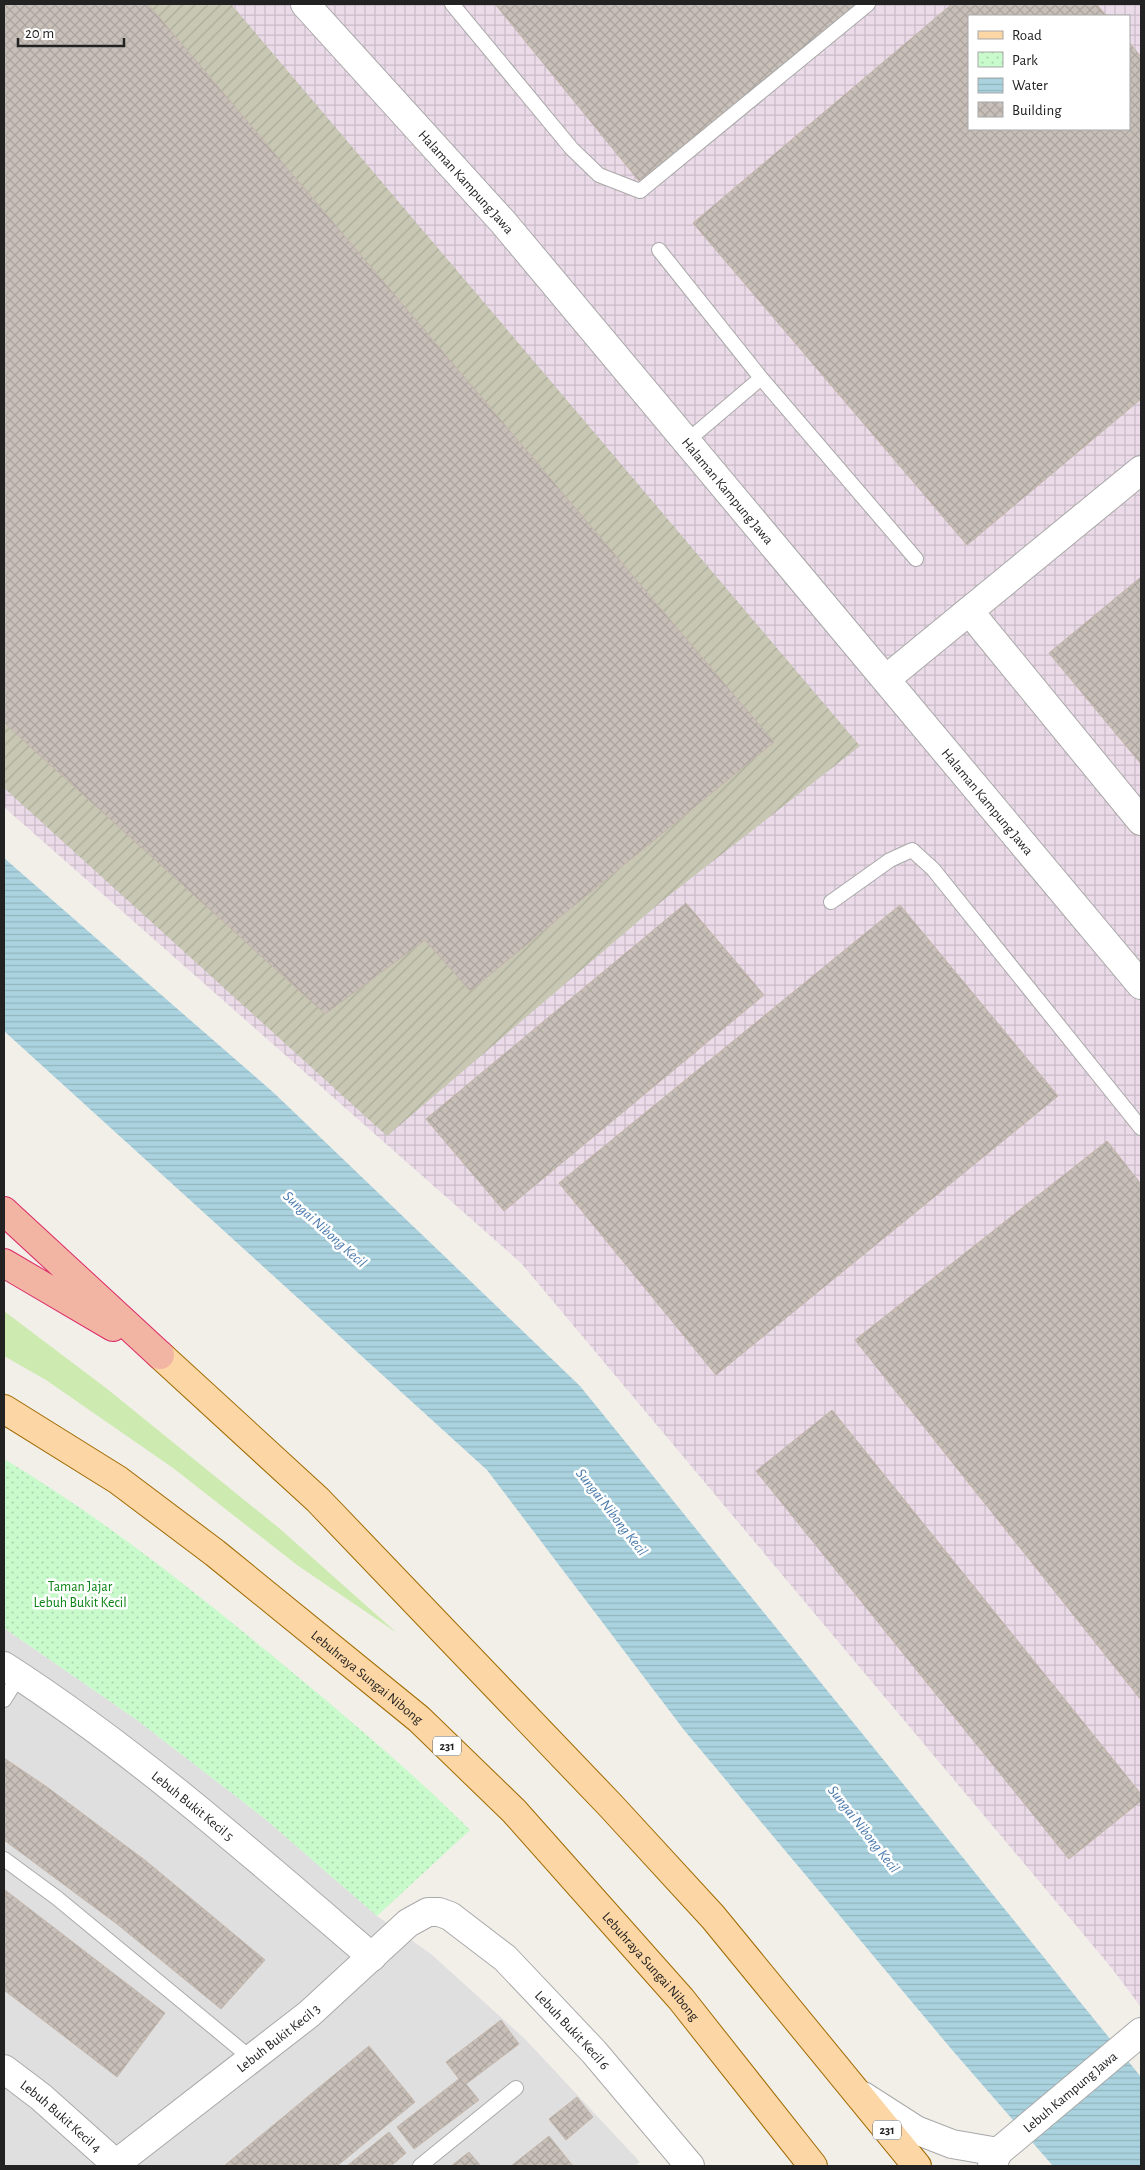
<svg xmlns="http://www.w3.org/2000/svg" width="1145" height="2170" font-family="'Alegreya Sans',sans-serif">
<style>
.residential{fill:#e0dfdf}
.industrial{fill:url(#industrial-grid);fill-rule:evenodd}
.construction{fill:url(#construction-furrows)}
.grass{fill:#cdebb0}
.park{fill:url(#park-dots)}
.water{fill:url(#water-rules)}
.building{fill:url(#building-cross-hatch);stroke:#c4b6ab}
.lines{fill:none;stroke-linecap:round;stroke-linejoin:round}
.service-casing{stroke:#a9a9a9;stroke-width:16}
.minor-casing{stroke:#a9a9a9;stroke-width:30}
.tertiary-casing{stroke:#a9a9a9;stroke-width:30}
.primary-casing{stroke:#a06b00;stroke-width:30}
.trunk-casing{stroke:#dc2a67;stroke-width:30}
.service{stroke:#fff;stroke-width:14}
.minor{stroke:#fff;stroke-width:28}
.tertiary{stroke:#fff;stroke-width:28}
.primary{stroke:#fcd6a4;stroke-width:28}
.trunk{stroke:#f2b4a3;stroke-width:28}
.labels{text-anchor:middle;stroke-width:5;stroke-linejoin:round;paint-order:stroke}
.shield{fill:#fff;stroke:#646464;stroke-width:1}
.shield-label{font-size:12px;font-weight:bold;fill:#222}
.street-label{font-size:14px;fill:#222;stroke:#fff}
.park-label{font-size:14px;fill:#0c8416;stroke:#fff}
.water-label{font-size:15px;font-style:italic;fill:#4a7aab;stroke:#fff}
</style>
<defs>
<pattern id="industrial-grid" width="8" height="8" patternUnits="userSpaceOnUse" patternTransform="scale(1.25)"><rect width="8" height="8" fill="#ebdbe8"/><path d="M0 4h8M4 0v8" fill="none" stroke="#c9bcc7"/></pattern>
<pattern id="construction-furrows" width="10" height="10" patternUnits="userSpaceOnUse" patternTransform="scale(1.25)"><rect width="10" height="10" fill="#c7c7b4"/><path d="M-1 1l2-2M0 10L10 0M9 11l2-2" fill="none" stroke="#abab9a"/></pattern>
<pattern id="park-dots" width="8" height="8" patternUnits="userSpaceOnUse" patternTransform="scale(1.25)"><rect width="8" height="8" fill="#c8facc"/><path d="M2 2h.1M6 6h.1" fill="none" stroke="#acd6af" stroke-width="1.8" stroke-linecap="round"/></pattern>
<pattern id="water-rules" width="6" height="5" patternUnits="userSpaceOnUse" patternTransform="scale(1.25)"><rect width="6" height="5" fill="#aad3df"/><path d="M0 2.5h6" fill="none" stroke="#92b5bf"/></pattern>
<pattern id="building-cross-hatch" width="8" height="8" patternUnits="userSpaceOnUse" patternTransform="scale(1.25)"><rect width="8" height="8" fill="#c7bfb8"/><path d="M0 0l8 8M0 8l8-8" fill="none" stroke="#aba49e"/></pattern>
</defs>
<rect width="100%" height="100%" fill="#f2efe9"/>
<!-- residential -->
<path class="residential" d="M4 1628 137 1720 264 1818 377 1916 431 1954 525 2039 640 2162 634 2166H4Z"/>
<!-- industrial -->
<path class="industrial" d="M4 4H1141V2007L1110 1966 521 1263 4 807ZM969 16H1129V129H969Z"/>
<!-- construction -->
<path class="construction" d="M4 4H231L860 746 662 901 387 1136 4 788Z"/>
<!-- grass -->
<path class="grass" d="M4 1311 106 1388 279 1528 397 1633 297 1565 173 1468 46 1380 4 1356Z"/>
<!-- park -->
<path class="park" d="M4 1459C99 1516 183 1582 269 1653 338 1710 407 1767 470 1830L377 1916 264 1818 137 1720 4 1628Z"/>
<!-- water -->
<path class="water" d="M4 858 274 1093 580 1386 1141 2077V2166H1053L953 2051 684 1730 487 1470 4 1031Z"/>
<!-- building -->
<path class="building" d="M4 4H148L774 742 470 991 425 940 325 1014 4 723Z
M495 4H858L639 181Z
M952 4H1096L1107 16H969V129H1129V42L1141 57V399L967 545 693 223Z
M1141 577V764L1049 653Z
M686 903 764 995 504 1211 426 1119Z
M900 905 1058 1096 716 1375 559 1183Z
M1107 1141 1141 1184V1700L855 1340Z
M832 1410 1141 1794V1801L1069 1859 756 1471Z
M4 1758 47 1787 146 1861 265 1960 221 2009 117 1924 4 1840Z
M5 1890 165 2013 117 2077 4 1990Z
M501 2020 519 2044 466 2084 479 2100 414 2149 397 2127 459 2079 446 2062Z
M369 2046 415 2102 337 2166H224Z
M577 2097 593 2117 566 2140 549 2119Z
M389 2132 406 2153 391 2166H347Z
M549 2136 573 2166H511Z
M469 2152 481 2166H451Z"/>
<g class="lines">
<defs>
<path id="service" d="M452 4 572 149 599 175 640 191 868 4
M659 250 761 378 687 441
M761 378 916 559
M831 902 890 860 912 850 933 869 1141 1128
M4 1700 19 1676
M4 1859 57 1898 252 2059
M420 2166 516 2088"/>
<g id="minor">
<path id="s1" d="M305 4 503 222 1141 985"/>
<path d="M969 611 1141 821"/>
<path d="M886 679 1141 470"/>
<path id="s2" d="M4 1666C136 1751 253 1855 372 1957"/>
<path id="s3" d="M4 2069 41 2097 116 2164"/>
<path id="s4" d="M113 2166 309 2014 408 1923 428 1912H439L450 1916 505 1958 594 2052 690 2166"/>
</g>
<g id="tertiary">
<path d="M863 2096 916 2130 952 2144 998 2152"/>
<path id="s5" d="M992 2166 998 2152 1141 2032"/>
</g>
<g id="primary">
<path d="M160 1355 318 1500 611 1806 713 1917 917 2166"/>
<path id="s6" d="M4 1409 118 1480 215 1553 419 1719 514 1811 681 1999 813 2166"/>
</g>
<path id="trunk" d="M4 1211 160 1355
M4 1263 113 1327"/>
</defs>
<!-- service casing -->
<use href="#service" class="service-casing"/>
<!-- minor casing -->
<use href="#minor" class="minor-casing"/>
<!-- tertiary casing -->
<use href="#tertiary" class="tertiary-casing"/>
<!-- primary casing -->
<use href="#primary" class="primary-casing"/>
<!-- trunk casing -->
<use href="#trunk" class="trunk-casing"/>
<!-- service -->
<use href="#service" class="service"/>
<!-- minor -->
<use href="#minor" class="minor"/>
<!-- tertiary -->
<use href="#tertiary" class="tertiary"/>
<!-- primary -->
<use href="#primary" class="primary"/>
<!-- trunk -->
<use href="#trunk" class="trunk"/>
</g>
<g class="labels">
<!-- shield labels -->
<g class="shield">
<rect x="433" y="1736.5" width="28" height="19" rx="4"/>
<rect x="873" y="2120.5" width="28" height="19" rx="4"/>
</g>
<g class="shield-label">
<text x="447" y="1750">231</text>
<text x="887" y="2134">231</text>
</g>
<!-- street labels -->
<g class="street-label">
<text dy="5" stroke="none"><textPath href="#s1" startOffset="240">Halaman Kampung Jawa</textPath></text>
<text dy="5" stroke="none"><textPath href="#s1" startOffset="645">Halaman Kampung Jawa</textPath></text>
<text dy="5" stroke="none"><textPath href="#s1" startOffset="1050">Halaman Kampung Jawa</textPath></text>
<text dy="5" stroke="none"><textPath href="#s6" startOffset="452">Lebuhraya Sungai Nibong</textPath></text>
<text dy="5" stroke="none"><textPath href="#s2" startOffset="235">Lebuh Bukit Kecil 5</textPath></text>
<text dy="5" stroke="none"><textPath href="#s6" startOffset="858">Lebuhraya Sungai Nibong</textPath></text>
<text dy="5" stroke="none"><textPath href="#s4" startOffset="596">Lebuh Bukit Kecil 6</textPath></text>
<text dy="5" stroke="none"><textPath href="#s4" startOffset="209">Lebuh Bukit Kecil 3</textPath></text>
<text dy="5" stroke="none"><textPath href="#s5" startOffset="109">Lebuh Kampung Jawa</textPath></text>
<text dy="5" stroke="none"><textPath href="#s3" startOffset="74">Lebuh Bukit Kecil 4</textPath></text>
</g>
<!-- park labels -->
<g class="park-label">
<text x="80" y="1591">Taman Jajar<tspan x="80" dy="16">Lebuh Bukit Kecil</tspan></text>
</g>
<!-- water labels -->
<g class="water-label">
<text transform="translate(325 1229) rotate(42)" y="5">Sungai Nibong Kecil</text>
<text transform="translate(612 1512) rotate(52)" y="5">Sungai Nibong Kecil</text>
<text transform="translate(864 1829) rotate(52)" y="5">Sungai Nibong Kecil</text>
</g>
</g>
<!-- border -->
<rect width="1145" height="2170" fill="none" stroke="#222222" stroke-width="10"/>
<!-- legend -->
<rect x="968" y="15" width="162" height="115" fill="#ffffff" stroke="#a7a7a7"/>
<rect x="978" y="31" width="25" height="8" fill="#fcd6a4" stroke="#a7a7a7"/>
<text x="1012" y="40" font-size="15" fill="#222222">Road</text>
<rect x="978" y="52" width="25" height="15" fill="url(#park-dots)" stroke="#a7a7a7"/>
<text x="1012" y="65" font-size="15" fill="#222222">Park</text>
<rect x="978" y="78" width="25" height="15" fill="url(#water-rules)" stroke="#a7a7a7"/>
<text x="1012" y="90" font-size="15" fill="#222222">Water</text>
<rect x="978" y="102" width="25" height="15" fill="url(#building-cross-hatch)" stroke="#a7a7a7"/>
<text x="1012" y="115" font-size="15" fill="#222222">Building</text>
<!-- scale -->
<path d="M18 38v8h106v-8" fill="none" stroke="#222222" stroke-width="2.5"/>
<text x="25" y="38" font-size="15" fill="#222222" stroke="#ffffff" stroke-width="4" paint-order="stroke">20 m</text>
</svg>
